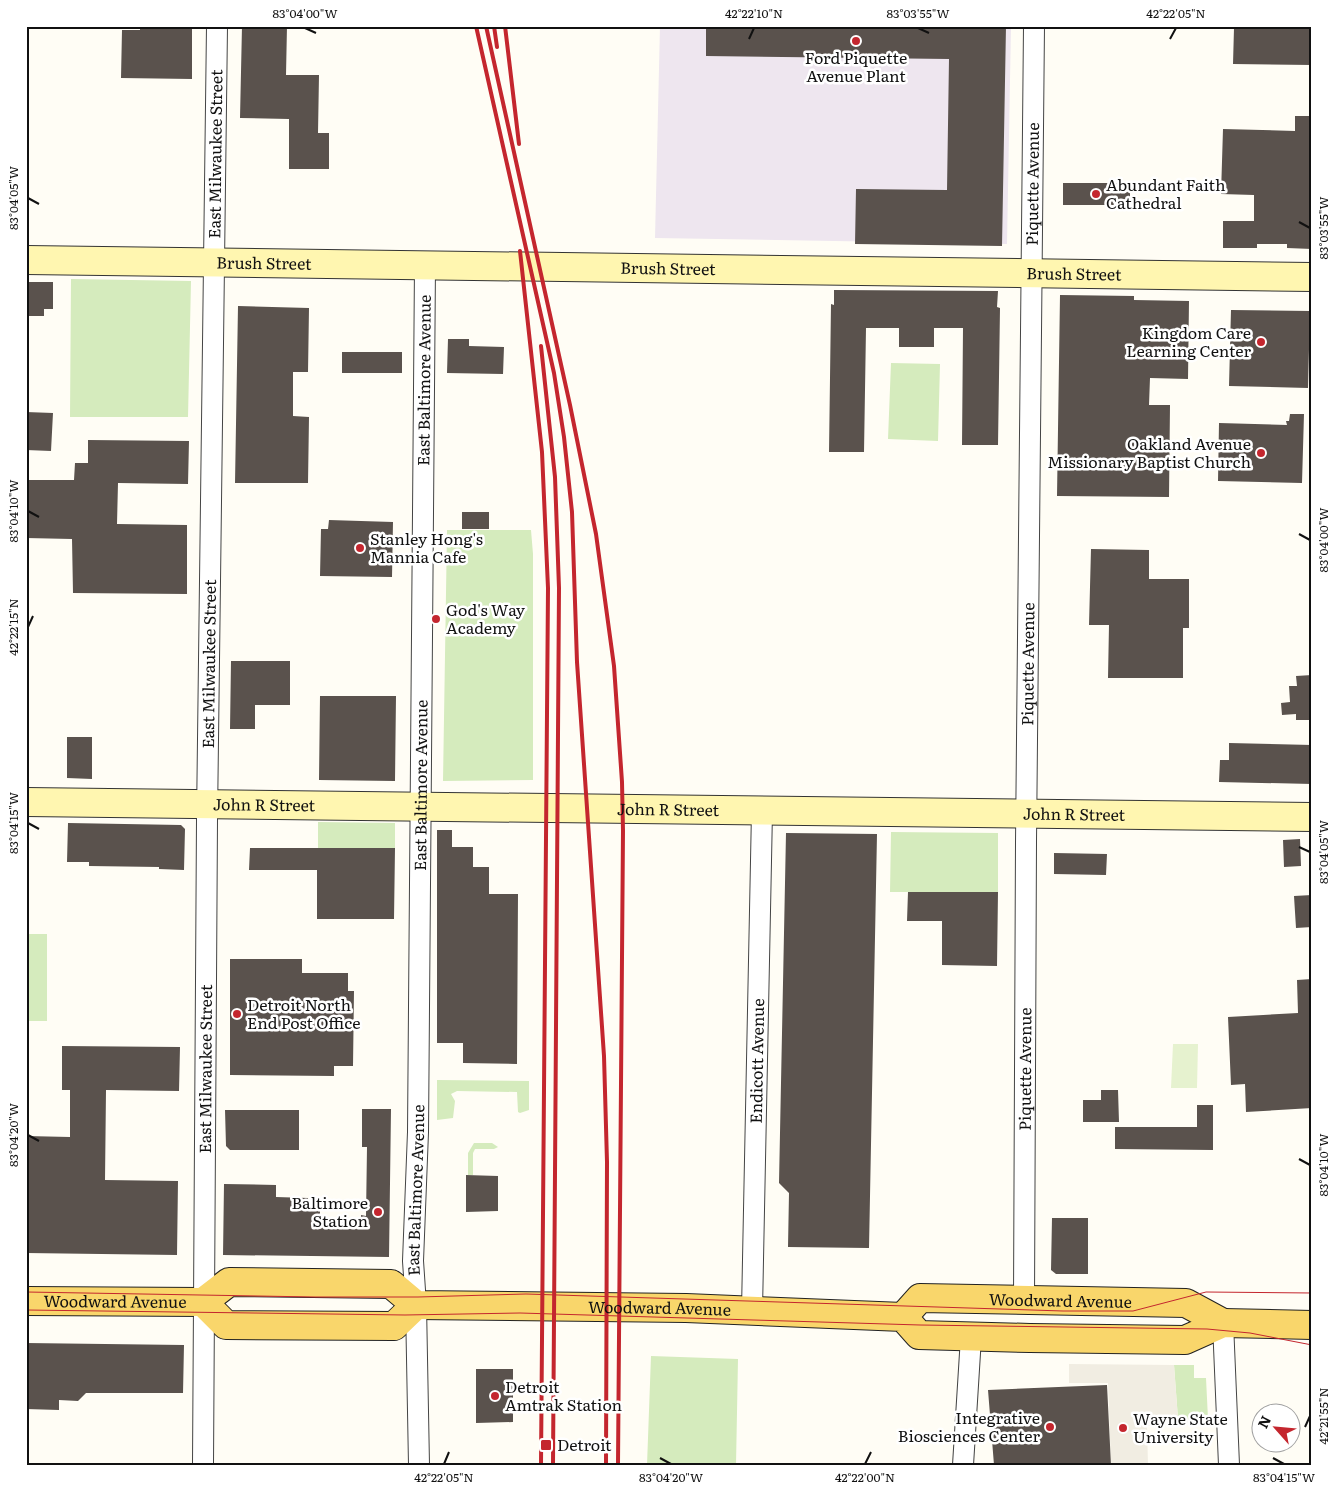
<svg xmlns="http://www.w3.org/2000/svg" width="1338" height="1491" font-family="Literata,serif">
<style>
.industrial{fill:#eee6ef}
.green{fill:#d5ebbd}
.pitch{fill:#e6f2cf}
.plaza{fill:#f1ede2}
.building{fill:#5a524d}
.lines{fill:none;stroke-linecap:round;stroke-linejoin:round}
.street-casing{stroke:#444;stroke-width:22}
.secondary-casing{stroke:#333;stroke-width:30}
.primary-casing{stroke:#222;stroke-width:30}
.street{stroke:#fff;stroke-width:20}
.secondary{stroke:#fff6b0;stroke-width:28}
.primary{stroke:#f9d66b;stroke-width:28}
.tram{stroke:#c4262e;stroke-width:1}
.rail{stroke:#c4262e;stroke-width:4}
.ticks{fill:none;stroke:#111;stroke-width:2}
.poi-dot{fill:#c4262e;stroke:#fff;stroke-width:2}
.labels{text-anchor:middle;stroke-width:5;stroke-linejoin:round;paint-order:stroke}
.poi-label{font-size:16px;fill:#111;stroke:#fff;text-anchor:start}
.street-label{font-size:16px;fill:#111;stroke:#fff}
.neatline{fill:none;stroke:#111;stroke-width:2}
.ticks-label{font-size:12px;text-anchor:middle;fill:#111}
</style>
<rect width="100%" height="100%" fill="#fffdf5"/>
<!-- industrial -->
<path class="industrial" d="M660 26H1011L1007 244 655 238Z"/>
<!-- green -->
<path class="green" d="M71 279 191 281 188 417H70Z
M891 363 940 364 938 441 888 439Z
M447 530H531L533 554V780L443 781Z
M318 822 395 823V848H318Z
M891 832 998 833V892H890Z
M26 934H47V1021H26Z
M437 1080 529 1081V1110L520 1113 518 1112 517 1092 457 1091 451 1094 455 1101 453 1118 437 1120Z
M474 1143H492L498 1147 494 1149H475L473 1153V1175H468V1153Z
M651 1356 738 1359 736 1465H647Z
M1174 1365H1194V1378H1206L1208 1419H1178Z"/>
<!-- pitch -->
<path class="pitch" d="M1173 1044H1198L1197 1088H1171Z"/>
<!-- plaza -->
<path class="plaza" d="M1069 1364 1174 1365 1178 1419H1208V1421L1192 1423 1147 1426 1148 1465H1111L1108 1383H1069Z"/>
<!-- building -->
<path class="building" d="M140 26H192V79L121 78 122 30H140Z
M242 26H287L286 75H319L318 133H329V169H289V119L240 118Z
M706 26H1006L1002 246 855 244 856 189 947 190 949 59 706 56Z
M1234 28H1312V65L1233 64Z
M1295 116H1312V249L1287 248V244H1257V248H1223V221H1254V195L1221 194 1223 129 1295 131Z
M1063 183H1130V205H1063Z
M26 282H53V309H44V316H27Z
M834 290 998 291 997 307 1000 308 998 445H962L963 328H934V347H899V328H866L864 452H829L831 304 834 305Z
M1060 295 1134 296V300L1189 301 1188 379 1150 378 1149 405H1170L1169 497 1057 496Z
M238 306 309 308 308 372H293V416L309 417 308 483H235Z
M1231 310 1310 311 1308 388 1229 386Z
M448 339H469V346L504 347 503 374 447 373Z
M342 352H402V373H342Z
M26 412 53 413 51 451 26 450Z
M1290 414H1304L1302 483 1218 481 1219 423 1287 425 1286 421H1289Z
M88 440 189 441 188 484 118 483 117 524 187 525V594L73 593 72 539 26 538V480H74L75 463H88Z
M462 512H489V529H462Z
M329 520 393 522 392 577 320 576 321 529H328Z
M1091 549 1149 550V579H1189V628H1183V678H1108L1109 625H1089Z
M231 661H290V705H255V729H230Z
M1312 675V720H1296V714L1282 715 1281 703 1290 702 1289 686H1297L1296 676Z
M320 696H396L395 781 319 780Z
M67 737H92V779L67 778Z
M1229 743 1312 745V784L1219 782 1220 760H1229Z
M68 823 181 825 185 829 184 870 159 869V867L89 866V862H67Z
M437 830H452V847H473V867H489V894H518L517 1064 463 1063V1043H437Z
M786 833 877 834 869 1248 788 1247 789 1193 779 1183Z
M1300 839 1301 866 1284 867 1283 840Z
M250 848H395L394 919H317V870H249Z
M1054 853 1107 854 1106 875 1054 874Z
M908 892H998L997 966 942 965V921H907Z
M1312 895V927L1296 928 1294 896Z
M230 959H302V973H348V991H354L353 1066H334V1076L230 1075Z
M1312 979V1108L1246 1112 1245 1084 1231 1085 1228 1017 1298 1013 1297 980Z
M62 1046 180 1047 179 1091 106 1090 105 1180 178 1181 177 1255 26 1253V1136L70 1137V1090H62Z
M1101 1090H1118L1119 1122H1083V1100H1101Z
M1197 1105H1213V1150L1115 1149V1127H1197Z
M362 1109H391L389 1257 223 1255 224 1184 276 1185V1197L308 1198V1209H320V1219H361V1215L366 1216 367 1147H362Z
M225 1110H299V1150H230L226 1146Z
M466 1175 498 1176V1211L466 1212Z
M1052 1218H1088V1274H1056L1051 1270Z
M26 1343 184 1345 183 1393H86L78 1401 59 1400V1410L26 1409Z
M476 1369H513V1422L476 1423Z
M1107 1385 1111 1465H994L988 1390Z"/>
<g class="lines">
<defs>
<g id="street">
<path id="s1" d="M1024 1300 1026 842 1034 26"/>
<path id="s2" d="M752 1310 762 811"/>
<path d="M1223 1323 1229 1465"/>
<path id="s3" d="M203 1465 207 819 217 26"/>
<path id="s4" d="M419 1465 416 1305 413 1261 418 1132 425 265"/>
<path d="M963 1465 971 1337"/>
</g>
<g id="secondary">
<path id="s5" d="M26 260 1312 277"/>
<path id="s6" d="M26 802 1312 817"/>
</g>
<g id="primary">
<path id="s7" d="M26 1301 203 1302 229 1282 391 1284 416 1305 686 1308 903 1317 919 1335 1030 1338 1185 1340 1223 1323 1312 1325"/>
<path d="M203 1302 226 1325 394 1326 416 1305"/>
<path id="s8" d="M903 1317 920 1298 1186 1303 1223 1323"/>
</g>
</defs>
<!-- street casing -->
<use href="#street" class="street-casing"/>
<!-- secondary casing -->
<use href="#secondary" class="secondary-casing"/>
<!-- primary casing -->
<use href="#primary" class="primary-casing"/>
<!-- street -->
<use href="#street" class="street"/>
<!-- secondary -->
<use href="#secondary" class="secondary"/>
<!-- primary -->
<use href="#primary" class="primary"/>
<!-- tram -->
<path class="tram" d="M26 1292 315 1297H418L526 1294 1063 1311H1133L1206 1292 1312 1293
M26 1310 405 1315 520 1313 920 1325 1207 1329 1250 1333 1312 1345"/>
<!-- rail -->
<path class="rail" d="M476 26 554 373 564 437 572 512 577 662 604 1056 607 1162 606 1465
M486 26 570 405 596 534 614 666 622 782 623 831 618 1465
M494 26 497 47
M505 26 519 144
M520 251 542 452 548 588 541 1465
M541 346 555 477 559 588 553 1465"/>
</g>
<!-- ticks -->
<path class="ticks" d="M305 28 316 33M918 28 929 33M749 39 754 28M1170 39 1176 28M28 198 39 204M1299 222 1310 228M28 511 39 517M1299 534 1310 540M28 627 33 616M28 823 39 829M1299 847 1310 852M28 1135 39 1141M1299 1159 1310 1165M1305 1427 1310 1416M660 1458 671 1464M1273 1458 1284 1464M444 1464 449 1452M865 1464 871 1452"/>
<!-- markers -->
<g class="poi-dot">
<circle cx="856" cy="41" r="5"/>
<circle cx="1096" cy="194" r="5"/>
<circle cx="1261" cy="342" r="5"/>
<circle cx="1261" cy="453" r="5"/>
<circle cx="360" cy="548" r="5"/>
<circle cx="436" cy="619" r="5"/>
<circle cx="237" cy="1014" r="5"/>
<circle cx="378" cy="1212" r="5"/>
<circle cx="495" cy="1396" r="5"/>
<circle cx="1050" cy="1427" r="5"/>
<circle cx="1123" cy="1428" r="5"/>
<rect x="540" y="1439" width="12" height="12" rx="2.5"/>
</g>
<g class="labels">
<!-- poi labels -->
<g class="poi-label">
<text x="856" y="64" text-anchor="middle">Ford Piquette<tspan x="856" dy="18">Avenue Plant</tspan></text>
<text x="1106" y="191">Abundant Faith<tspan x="1106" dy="18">Cathedral</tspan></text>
<text x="1251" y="339" text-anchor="end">Kingdom Care<tspan x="1251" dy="18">Learning Center</tspan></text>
<text x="1251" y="450" text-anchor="end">Oakland Avenue<tspan x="1251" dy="18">Missionary Baptist Church</tspan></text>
<text x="370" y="545">Stanley Hong's<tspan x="370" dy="18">Mannia Cafe</tspan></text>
<text x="446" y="616">God's Way<tspan x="446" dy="18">Academy</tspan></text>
<text x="247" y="1011">Detroit North<tspan x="247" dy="18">End Post Office</tspan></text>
<text x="368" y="1209" text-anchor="end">Baltimore<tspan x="368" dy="18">Station</tspan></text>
<text x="505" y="1393">Detroit<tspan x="505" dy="18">Amtrak Station</tspan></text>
<text x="1040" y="1424" text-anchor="end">Integrative<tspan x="1040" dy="18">Biosciences Center</tspan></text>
<text x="1133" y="1425">Wayne State<tspan x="1133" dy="18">University</tspan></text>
<text x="557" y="1451">Detroit</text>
</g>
<!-- street labels -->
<g class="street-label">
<text dy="6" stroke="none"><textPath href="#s3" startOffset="1311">East Milwaukee Street</textPath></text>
<text dy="6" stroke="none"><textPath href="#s1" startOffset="1116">Piquette Avenue</textPath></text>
<text dy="6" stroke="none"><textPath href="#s5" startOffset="238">Brush Street</textPath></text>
<text dy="6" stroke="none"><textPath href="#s5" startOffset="642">Brush Street</textPath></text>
<text dy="6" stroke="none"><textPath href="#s5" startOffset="1048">Brush Street</textPath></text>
<text dy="6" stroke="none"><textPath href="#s4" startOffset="1085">East Baltimore Avenue</textPath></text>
<text dy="6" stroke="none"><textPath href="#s1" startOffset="636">Piquette Avenue</textPath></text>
<text dy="6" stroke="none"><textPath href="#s3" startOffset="801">East Milwaukee Street</textPath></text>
<text dy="6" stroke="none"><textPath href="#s4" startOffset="680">East Baltimore Avenue</textPath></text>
<text dy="6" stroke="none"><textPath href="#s6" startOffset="238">John R Street</textPath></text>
<text dy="6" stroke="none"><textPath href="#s6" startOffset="642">John R Street</textPath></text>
<text dy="6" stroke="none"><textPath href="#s6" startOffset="1048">John R Street</textPath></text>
<text dy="6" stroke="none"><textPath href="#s2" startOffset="249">Endicott Avenue</textPath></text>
<text dy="6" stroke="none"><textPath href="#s1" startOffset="231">Piquette Avenue</textPath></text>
<text dy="6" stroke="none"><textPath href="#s3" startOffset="396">East Milwaukee Street</textPath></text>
<text dy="6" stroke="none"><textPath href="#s4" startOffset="275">East Baltimore Avenue</textPath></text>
<text dy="6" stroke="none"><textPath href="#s7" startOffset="89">Woodward Avenue</textPath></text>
<text dy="6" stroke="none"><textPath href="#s8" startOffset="166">Woodward Avenue</textPath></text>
<text dy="6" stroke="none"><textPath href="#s7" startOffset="648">Woodward Avenue</textPath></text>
</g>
</g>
<!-- border -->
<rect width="1338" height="1491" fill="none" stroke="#ffffff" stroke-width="55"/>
<!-- north arrow -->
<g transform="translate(1276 1428) rotate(297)"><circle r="24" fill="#ffffff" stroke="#a0a0a0"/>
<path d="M0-4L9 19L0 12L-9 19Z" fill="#c4262e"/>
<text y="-8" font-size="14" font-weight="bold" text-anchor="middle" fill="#111111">N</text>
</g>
<rect x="28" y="28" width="1282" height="1436" class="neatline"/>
<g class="ticks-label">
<text x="305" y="18">83°04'00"W</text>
<text x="754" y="18">42°22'10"N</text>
<text x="918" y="18">83°03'55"W</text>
<text x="1176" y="18">42°22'05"N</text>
<text transform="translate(14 198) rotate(-90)" y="4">83°04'05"W</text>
<text transform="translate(1324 228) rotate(-90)" y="4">83°03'55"W</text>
<text transform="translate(14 511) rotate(-90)" y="4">83°04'10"W</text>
<text transform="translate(1324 540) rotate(-90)" y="4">83°04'00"W</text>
<text transform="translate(14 627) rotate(-90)" y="4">42°22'15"N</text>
<text transform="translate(14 823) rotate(-90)" y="4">83°04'15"W</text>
<text transform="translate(1324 852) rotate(-90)" y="4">83°04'05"W</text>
<text transform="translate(14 1135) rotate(-90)" y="4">83°04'20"W</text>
<text transform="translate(1324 1165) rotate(-90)" y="4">83°04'10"W</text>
<text transform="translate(1324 1416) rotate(-90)" y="4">42°21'55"N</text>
<text x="444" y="1482">42°22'05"N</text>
<text x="671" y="1482">83°04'20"W</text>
<text x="865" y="1482">42°22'00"N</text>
<text x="1284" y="1482">83°04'15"W</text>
</g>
</svg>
